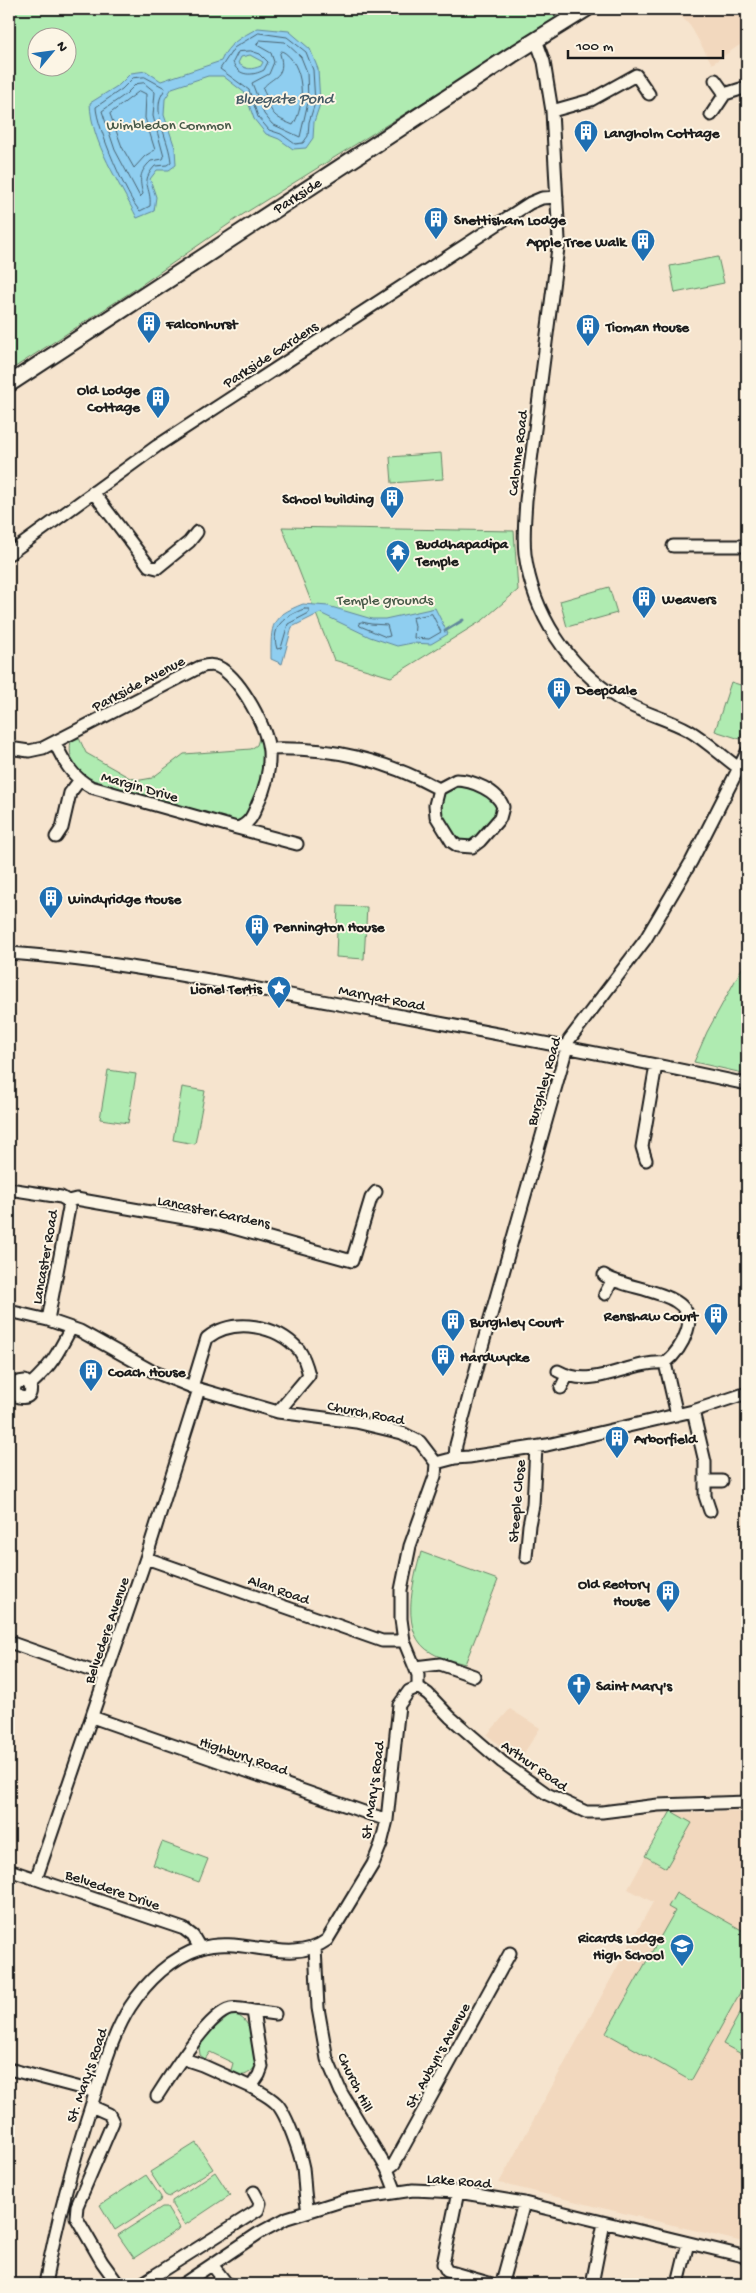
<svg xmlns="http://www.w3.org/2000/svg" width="756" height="2293" font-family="'Gochi Hand',sans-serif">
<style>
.built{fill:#f2d8be}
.green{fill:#afebb1;stroke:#668466;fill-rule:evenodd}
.water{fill:#8fcef0;stroke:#61879b;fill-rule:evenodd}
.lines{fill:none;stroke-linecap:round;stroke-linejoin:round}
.shore{stroke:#4a6371;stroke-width:1}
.stream{stroke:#61879b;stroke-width:3}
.minor-casing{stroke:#1c1c1c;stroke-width:15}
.major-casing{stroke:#1c1c1c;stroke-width:19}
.minor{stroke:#fcf5e5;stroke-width:11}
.major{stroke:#fcf5e5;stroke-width:15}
.labels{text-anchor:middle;stroke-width:4;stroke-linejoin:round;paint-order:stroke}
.park-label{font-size:15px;fill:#485a49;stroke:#fcf5e5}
.poi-label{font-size:15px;font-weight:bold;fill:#1c1c1c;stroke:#fcf5e5;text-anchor:start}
.street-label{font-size:15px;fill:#1c1c1c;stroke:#fcf5e5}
.water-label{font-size:16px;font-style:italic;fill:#445a66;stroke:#fcf5e5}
</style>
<rect width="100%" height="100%" fill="#f6e4ce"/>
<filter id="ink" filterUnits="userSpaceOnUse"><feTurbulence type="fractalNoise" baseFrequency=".02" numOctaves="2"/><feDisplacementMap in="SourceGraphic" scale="10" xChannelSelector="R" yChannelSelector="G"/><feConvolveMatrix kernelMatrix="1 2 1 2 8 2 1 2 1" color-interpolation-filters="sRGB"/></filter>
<g filter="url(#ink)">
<!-- built -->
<path class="built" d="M675 9H747V40L712 64 691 27Z
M510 1709 540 1728 519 1761 487 1735Z
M727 1811H747V2243L499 2183 653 1902 628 1889 669 1814Z"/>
<!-- green -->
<path class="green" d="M9 9H573L242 215 131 292 9 371ZM38 38H68V68H38Z
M718 257 724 283 675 293 670 266Z
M441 453 443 479 392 483 390 457Z
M282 527 514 531 518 590 483 620 391 677 334 660Z
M609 587 617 613 567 627 560 601Z
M731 682 747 687V718L740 739 715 731Z
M260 735C267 759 260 809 237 823L105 787C85 777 66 766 71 741L79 738 86 753 130 778 141 780 152 778 184 754 251 749 257 745Z
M463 784 495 797 498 804V814L472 841 463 842C448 831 434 810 445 793Z
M338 906 367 907 364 959 336 957Z
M747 959V1074L694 1062 707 1032Z
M108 1070 136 1074 128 1123 100 1119Z
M182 1087 205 1091 195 1144 173 1140Z
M421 1552 498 1580 465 1664C455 1661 442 1659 432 1653 398 1635 413 1582 421 1552Z
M671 1811 692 1823 666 1868 645 1856Z
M162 1842 208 1859 199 1882 153 1865Z
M676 1893 747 1933V1980L691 2081 606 2033 675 1911 668 1907Z
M747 2000V2057L723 2044Z
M232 2014C255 2018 253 2047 256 2066 248 2076 242 2077 230 2074L233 2063 210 2052 205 2059 200 2055 199 2047 204 2037Z
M196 2143 213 2169 169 2197 165 2195 150 2172Z
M215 2172 230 2195 185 2225 172 2205V2201Z
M146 2175 161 2197 160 2201 115 2230 100 2205Z
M162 2207H167L180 2228 134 2258 118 2235Z"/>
<!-- water -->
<path class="water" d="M258 28 289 31 310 49 318 69 320 104 314 122 313 138 306 148 293 149 279 139 266 134 254 119 245 93 223 76H208L172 88 165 99 164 115 175 148 176 165 169 170H157L150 179 156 197 154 211 137 218C120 183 91 143 90 103L119 85 131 73 146 71 161 81 221 61C228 43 242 37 258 28ZM250 55 263 62 261 66C251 70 246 70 238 63L241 57Z
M303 604 328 606 372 619H385L435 608 448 634 431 644 412 643 397 646 370 637 320 613 292 627 282 664 271 659C271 624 270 617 303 604Z"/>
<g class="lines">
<!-- shore -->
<path class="shore" d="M259 33 287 37 306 52 313 70 315 103 309 122 308 136 303 143 295 144 281 134 269 130 258 117 249 90 220 69 234 48Z
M260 40 285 42 301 57 307 72 308 102 300 137 272 124 264 114 252 83 269 74 274 62 271 53 257 45Z
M251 51 260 54 268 62 264 70C253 76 238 77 233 62L238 52Z
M282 51C305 63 306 106 293 125 268 115 272 111 263 88 272 76 287 78 280 54Z
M145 77 165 88C164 92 161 95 160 99 155 120 169 140 171 162L167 165 155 166C139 183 152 187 150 206L140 211C128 200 96 125 96 107L122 89 133 78Z
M144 83 155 92 153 116 164 157 163 159 151 161C139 172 139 180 143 194L140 197 115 150 102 111 126 94 136 84Z
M140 91 146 94 145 118 155 150 145 156 134 168 122 147 110 114Z
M304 609H309V613L288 624 281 648 277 649C270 626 285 616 304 609Z
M432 614 441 632 429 639 414 638 415 626 413 618Z
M362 622 371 624 387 625 390 636 386 637 360 626 359 623Z"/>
<!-- stream -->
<path class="stream" d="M445 631 463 620"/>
<defs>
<path id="minor" d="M536 40 544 62 552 111 559 240 526 500C525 518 523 536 525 554 533 614 568 667 619 699 641 713 666 718 688 730 707 741 723 757 740 769
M715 80 725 94 747 87
M552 111 591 100 636 75 649 94
M711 115 725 94
M93 492 149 566 157 568 189 542 197 532
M673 546H747
M9 554 157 446 530 203 542 198 557 197
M9 748 29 751 43 748 200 667C208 665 215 664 222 669 242 682 267 728 269 751 270 769 266 787 258 803 253 815 250 824 237 828L91 787C72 777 64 762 55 743
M269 749C331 747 384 759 439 789
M456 780C472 780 498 791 503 807L500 818 480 841 472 847 458 846 452 842 436 816 435 805 439 789Z
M237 828 297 844
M56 837 62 828 70 793 79 781
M9 953C118 961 225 983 333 1003 471 1029 610 1054 747 1084
M646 1160 642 1147 656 1065
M9 1189 61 1197 68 1201
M68 1201 76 1199 219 1224 352 1261 371 1198 376 1192
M604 1275C625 1291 701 1290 687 1331 683 1343 675 1355 665 1363L677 1415
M605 1294 612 1281
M9 1311 48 1320 80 1331 152 1371 192 1387 278 1412 356 1422 402 1433 420 1442 436 1463
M48 1320 69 1208 68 1201
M558 1371C594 1391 629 1360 665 1363
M30 1385C32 1394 29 1399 19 1397L14 1392 15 1386 18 1382 25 1381 30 1385C52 1365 58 1353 71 1328
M192 1387 207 1338C234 1317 277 1325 299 1350 304 1357 307 1367 309 1375L278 1412
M561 1388 567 1376
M693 1411 705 1462V1496L710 1511
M455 1458 456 1445 482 1347 569 1040 645 940 691 862 747 752
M436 1463 455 1458 469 1457 547 1445 693 1411 747 1393
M707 1481H722
M526 1557 529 1525 533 1505 536 1447
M146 1558 382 1641H404
M9 1642 106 1676
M415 1667 440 1664 474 1676
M418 1687 428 1694 450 1717 502 1762 547 1794 586 1812H602L658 1805 747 1802
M418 1687V1675L404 1641 401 1619V1590L410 1546 435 1476 436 1463
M92 1717 387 1820
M9 1870 184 1929 193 1936 200 1948
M36 1879 146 1558 199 1389
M315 1947 318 2008 327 2059 341 2092 387 2169 396 2192
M253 2011 275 2014
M9 2069 96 2092
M251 2087C260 2092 269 2096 277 2104 287 2115 300 2153 303 2168 305 2183 304 2195 308 2210
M157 2096C170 2076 208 2014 230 2009 237 2007 247 2010 253 2011L262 2067 259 2075 251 2087 202 2065 184 2059
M91 2106 109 2114 113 2122 77 2206 76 2217 102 2262 118 2284
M387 2169 394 2164 510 1953
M458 2192 443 2264 447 2271 492 2284
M213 2266 227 2284
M45 2284C57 2220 74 2157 95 2094 105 2064 113 2034 130 2007 147 1981 172 1957 201 1948 242 1935 290 1967 327 1940L373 1864 381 1844 387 1820 399 1705 409 1691 418 1687
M141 2284 258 2210 260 2203 254 2192
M183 2284 259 2233 287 2218 345 2200 413 2190 458 2192 524 2203 747 2257
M498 2284 502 2282 524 2203
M592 2284 604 2223
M678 2284 688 2243"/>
<path id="major" d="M9 384 512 55 586 9"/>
</defs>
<!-- minor casing -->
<use href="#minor" class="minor-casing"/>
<!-- major casing -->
<use href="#major" class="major-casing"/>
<!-- minor -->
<use href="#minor" class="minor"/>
<!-- major -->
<use href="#major" class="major"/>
</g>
</g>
<!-- icons -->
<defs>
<symbol id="building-pin" viewBox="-11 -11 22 30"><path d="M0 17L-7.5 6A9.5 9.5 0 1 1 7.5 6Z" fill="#1f6fb2" stroke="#fcf5e5"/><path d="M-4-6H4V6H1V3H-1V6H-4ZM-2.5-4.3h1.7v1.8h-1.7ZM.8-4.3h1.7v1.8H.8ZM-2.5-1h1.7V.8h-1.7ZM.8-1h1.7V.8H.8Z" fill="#fff"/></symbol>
<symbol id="temple-pin" viewBox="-11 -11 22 30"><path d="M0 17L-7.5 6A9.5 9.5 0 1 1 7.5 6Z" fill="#1f6fb2" stroke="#fcf5e5"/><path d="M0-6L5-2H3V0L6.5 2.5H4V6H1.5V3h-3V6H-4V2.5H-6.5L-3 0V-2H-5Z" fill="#fff"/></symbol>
<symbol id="sight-pin" viewBox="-11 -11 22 30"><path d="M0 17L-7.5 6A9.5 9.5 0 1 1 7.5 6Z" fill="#1f6fb2" stroke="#fcf5e5"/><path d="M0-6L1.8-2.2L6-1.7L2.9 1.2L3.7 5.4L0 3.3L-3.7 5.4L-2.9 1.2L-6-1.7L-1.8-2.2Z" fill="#fff"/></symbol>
<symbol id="church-pin" viewBox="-11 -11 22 30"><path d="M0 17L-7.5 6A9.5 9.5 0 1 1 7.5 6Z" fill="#1f6fb2" stroke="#fcf5e5"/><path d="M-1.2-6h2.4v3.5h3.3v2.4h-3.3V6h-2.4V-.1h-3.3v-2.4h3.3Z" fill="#fff"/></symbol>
<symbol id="school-pin" viewBox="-11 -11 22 30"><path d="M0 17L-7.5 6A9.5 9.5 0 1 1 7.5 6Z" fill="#1f6fb2" stroke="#fcf5e5"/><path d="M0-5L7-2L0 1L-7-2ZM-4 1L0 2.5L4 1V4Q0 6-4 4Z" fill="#fff"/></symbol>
</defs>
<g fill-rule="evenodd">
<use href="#building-pin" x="572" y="118" width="28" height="38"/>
<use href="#building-pin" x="422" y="205" width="28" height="38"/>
<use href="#building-pin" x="629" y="227" width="28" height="38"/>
<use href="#building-pin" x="135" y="309" width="28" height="38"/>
<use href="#building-pin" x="574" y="312" width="28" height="38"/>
<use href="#building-pin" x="144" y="384" width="28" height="38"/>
<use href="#building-pin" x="378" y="484" width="28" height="38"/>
<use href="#temple-pin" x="384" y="538" width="28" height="38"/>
<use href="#building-pin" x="630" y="584" width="28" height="38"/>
<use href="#building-pin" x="545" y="675" width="28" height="38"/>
<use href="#building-pin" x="37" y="884" width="28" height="38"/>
<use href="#building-pin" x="243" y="912" width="28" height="38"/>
<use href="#sight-pin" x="265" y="974" width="28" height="38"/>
<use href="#building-pin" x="702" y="1301" width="28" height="38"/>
<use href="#building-pin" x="439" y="1307" width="28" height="38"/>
<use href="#building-pin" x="429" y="1342" width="28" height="38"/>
<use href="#building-pin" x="77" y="1357" width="28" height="38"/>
<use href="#building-pin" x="603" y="1424" width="28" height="38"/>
<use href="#building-pin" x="654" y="1578" width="28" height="38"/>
<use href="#church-pin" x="565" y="1671" width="28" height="38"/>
<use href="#school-pin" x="668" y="1932" width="28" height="38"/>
</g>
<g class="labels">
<!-- park labels -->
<g class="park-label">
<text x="169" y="129">Wimbledon Common</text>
<text x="385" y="604">Temple grounds</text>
</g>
<!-- poi labels -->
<g class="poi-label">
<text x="604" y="137">Langholm Cottage</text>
<text x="454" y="224">Snettisham Lodge</text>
<text x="626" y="246" text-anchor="end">Apple Tree Walk</text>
<text x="166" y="328">Falconhurst</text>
<text x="606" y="331">Tioman House</text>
<text x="140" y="394" text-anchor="end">Old Lodge<tspan x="140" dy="17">Cottage</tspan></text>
<text x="374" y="503" text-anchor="end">School building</text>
<text x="416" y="548">Buddhapadipa<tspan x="416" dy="17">Temple</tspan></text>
<text x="662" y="603">Weavers</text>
<text x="576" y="694">Deepdale</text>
<text x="68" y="903">Windyridge House</text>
<text x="274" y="931">Pennington House</text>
<text x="262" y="993" text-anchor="end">Lionel Tertis</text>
<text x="698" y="1320" text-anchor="end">Renshaw Court</text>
<text x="470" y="1326">Burghley Court</text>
<text x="460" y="1361">Hardwycke</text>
<text x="108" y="1376">Coach House</text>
<text x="634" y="1443">Arborfield</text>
<text x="650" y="1588" text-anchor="end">Old Rectory<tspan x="650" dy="17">House</tspan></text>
<text x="596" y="1690">Saint Mary's</text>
<text x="664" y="1942" text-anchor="end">Ricards Lodge<tspan x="664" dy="17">High School</tspan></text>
</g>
<!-- street labels -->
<g class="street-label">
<text transform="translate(297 195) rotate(-33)" y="5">Parkside</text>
<text transform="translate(270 354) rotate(-33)" y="5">Parkside Gardens</text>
<text transform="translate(517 453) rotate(-83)" y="5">Calonne Road</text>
<text transform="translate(138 683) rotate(-28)" y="5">Parkside Avenue</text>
<text transform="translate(140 786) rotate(16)" y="5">Margin Drive</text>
<text transform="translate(382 997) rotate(11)" y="5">Marryat Road</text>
<text transform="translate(543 1081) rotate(-74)" y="5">Burghley Road</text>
<text transform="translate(214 1211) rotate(12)" y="5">Lancaster Gardens</text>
<text transform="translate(44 1257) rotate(-80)" y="5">Lancaster Road</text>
<text transform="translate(366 1412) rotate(11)" y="5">Church Road</text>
<text transform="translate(516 1501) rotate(-85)" y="5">Steeple Close</text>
<text transform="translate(279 1589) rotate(19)" y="5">Alan Road</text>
<text transform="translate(106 1630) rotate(-71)" y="5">Belvedere Avenue</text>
<text transform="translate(244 1755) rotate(19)" y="5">Highbury Road</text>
<text transform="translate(535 1765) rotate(35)" y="5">Arthur Road</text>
<text transform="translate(372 1790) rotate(-82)" y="5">St. Mary's Road</text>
<text transform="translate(113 1889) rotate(19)" y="5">Belvedere Drive</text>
<text transform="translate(437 2055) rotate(-61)" y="5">St. Aubyn's Avenue</text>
<text transform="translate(86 2075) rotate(-71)" y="5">St. Mary's Road</text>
<text transform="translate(356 2082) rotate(64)" y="5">Church Hill</text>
<text transform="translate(459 2180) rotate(5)" y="5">Lake Road</text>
</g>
<!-- water labels -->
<g class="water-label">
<text x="284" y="103">Bluegate Pond</text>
</g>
</g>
<!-- margin -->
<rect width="756" height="2293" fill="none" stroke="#fcf5e5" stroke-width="30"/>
<rect x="15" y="15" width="726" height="2263" fill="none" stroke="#1c1c1c" stroke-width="2" filter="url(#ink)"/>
<!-- north arrow -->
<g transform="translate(52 52) rotate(61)"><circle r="24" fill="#fcf5e5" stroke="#a29e95"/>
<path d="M0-4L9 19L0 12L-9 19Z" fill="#1f6fb2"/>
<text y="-8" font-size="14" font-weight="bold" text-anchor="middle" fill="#1c1c1c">N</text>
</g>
<!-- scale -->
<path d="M568 50v8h155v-8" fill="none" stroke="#1c1c1c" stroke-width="2.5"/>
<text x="576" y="50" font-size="15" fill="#1c1c1c" stroke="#fcf5e5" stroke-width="4" paint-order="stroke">100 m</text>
</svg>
